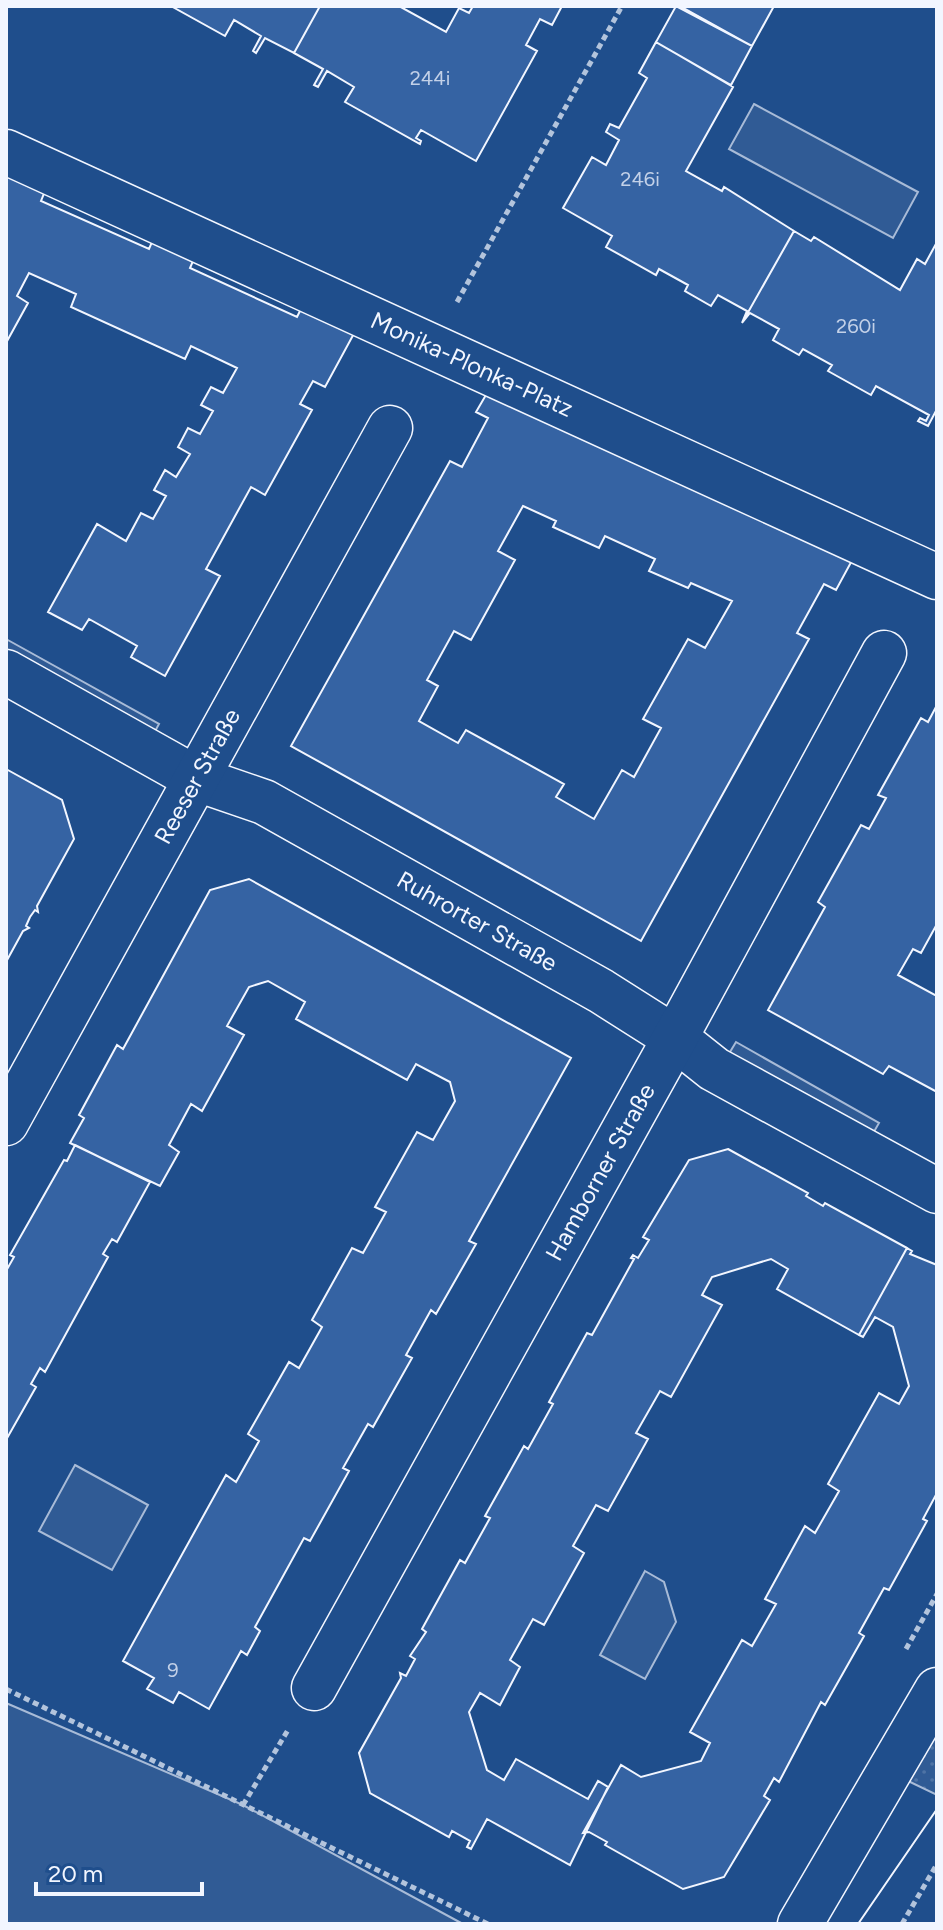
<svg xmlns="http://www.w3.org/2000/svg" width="943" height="1930" font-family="Figtree,sans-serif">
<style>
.grass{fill:url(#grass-dots);stroke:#a8bbd7;stroke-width:2}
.built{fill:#305b95;stroke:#a8bbd7;stroke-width:2}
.building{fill:#3563a3;stroke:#f2f6ff;stroke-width:2;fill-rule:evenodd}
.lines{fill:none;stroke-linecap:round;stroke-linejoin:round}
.minor-casing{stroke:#f2f6ff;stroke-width:47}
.major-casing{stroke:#f2f6ff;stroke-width:47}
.path{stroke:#b3c4dc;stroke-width:5;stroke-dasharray:6 4;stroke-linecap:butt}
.minor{stroke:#1f4e8c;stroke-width:44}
.major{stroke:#1f4e8c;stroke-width:44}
.tram{stroke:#f2f6ff;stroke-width:2}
.labels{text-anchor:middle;stroke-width:6;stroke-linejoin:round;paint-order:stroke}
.number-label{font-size:20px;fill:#c3d1e8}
.street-label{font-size:24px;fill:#f2f6ff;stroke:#1f4e8c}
</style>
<defs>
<pattern id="grass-dots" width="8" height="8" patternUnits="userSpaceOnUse" patternTransform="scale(2)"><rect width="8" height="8" fill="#305b95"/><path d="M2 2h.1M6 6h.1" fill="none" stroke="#4e73a5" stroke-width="1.8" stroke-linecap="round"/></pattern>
</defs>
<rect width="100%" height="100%" fill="#1f4e8c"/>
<!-- grass -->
<path class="grass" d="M937 1728V1795L906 1780Z"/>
<!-- built -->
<path class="built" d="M754 104 918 192 893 238 729 149Z
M6 639 159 724 152 737 6 656Z
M736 1042 879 1123 871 1137 727 1057Z
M75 1465 148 1505 112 1570 39 1531Z
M645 1571 664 1582 676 1622 645 1679 600 1655Z
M6 1703 243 1805 463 1924H6Z"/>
<!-- building -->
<path class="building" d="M171 6H320L294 53 265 38 256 53 253 51 261 36 234 20 225 36Z
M320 6H399L446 32 459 8 469 13 473 6H562L552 25 540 19 526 45 537 51 476 161 421 130 416 138 421 141 420 144 345 102 354 87 327 71 318 87 314 85 323 69 294 53Z
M676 6 752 46 731 85 656 42Z
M680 6H774L752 46Z
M656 42 733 87 686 171 722 191 724 187 794 231 742 323 747 311 718 295 711 306 685 291 688 285 659 269 656 275 606 247 612 236 563 208 592 157 606 165 619 140 606 132 610 124 619 128 647 78 639 73Z
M6 168 47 186 41 201 149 249 155 235 196 254 190 268 297 317 304 303 357 328 325 387 313 381 300 404 312 410 265 495 251 487 206 569 220 576 165 676 131 657 137 646 89 619 82 630 48 612 97 524 126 541 141 513 153 519 166 496 154 490 165 470 176 477 190 454 178 447 188 428 200 434 213 411 201 405 211 387 223 393 237 368 191 346 185 359 71 307 76 294 29 273 17 296 28 303 6 343Z
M794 231 811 241 814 237 900 290 917 259 925 264 937 242V409L928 426 918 421 920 418 926 421 929 415 876 386 871 395 828 371 832 365 803 349 799 355 773 340 779 329 750 313 742 323Z
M490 388 855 555 836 590 824 584 797 633 809 639 641 941 291 746 450 461 462 467 488 418 476 412ZM523 506 556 521 553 527 599 548 605 536 655 559 649 571 688 588 691 583 732 601 705 648 688 639 643 719 661 728 634 777 622 770 594 819 556 797 564 784 466 730 458 743 419 721 438 686 427 680 454 631 471 640 515 560 498 551Z
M937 705V924L921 953 913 949 898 975 937 996V1092L889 1066 883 1074 768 1010 825 907 818 902 861 825 869 829 886 798 878 795 921 718 928 722Z
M6 769 62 800 74 839 37 906 38 912 35 910 30 917 26 926 29 928 23 931 6 962Z
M249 879 571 1058 469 1241 476 1244 436 1314 431 1310 406 1355 412 1358 373 1427 368 1424 343 1468 349 1471 310 1541 304 1538 255 1627 260 1631 247 1655 241 1651 209 1709 179 1692 173 1703 147 1689 154 1678 123 1661 226 1475 236 1482 259 1441 248 1434 289 1362 299 1368 322 1327 312 1320 352 1248 363 1253 386 1212 375 1207 417 1132 433 1140 455 1101 450 1082 416 1064 407 1080 296 1019 305 1002 268 981 249 987 227 1026 244 1035 202 1111 191 1104 169 1145 179 1152 160 1186 70 1143 84 1118 79 1115 117 1045 123 1049 210 890Z
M75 1145 150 1182 117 1242 112 1239 103 1254 108 1257 45 1372 40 1368 31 1384 36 1387 6 1440V1271L14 1257 10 1255 64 1160 67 1161Z
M728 1149 808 1193 806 1196 823 1206 825 1203 907 1248 859 1335 777 1289 788 1269 771 1259 712 1277 702 1295 722 1305 671 1397 660 1391 636 1433 648 1439 608 1511 596 1505 573 1546 584 1553 544 1625 533 1619 510 1660 520 1667 500 1705 480 1693 469 1712 487 1770 504 1780 516 1759 588 1799 598 1781 608 1787 570 1865 487 1819 471 1849 467 1847 470 1841 452 1831 449 1837 370 1793 359 1753 401 1678 400 1673 406 1676 415 1659 410 1656 426 1632 422 1629 460 1560 465 1563 490 1518 485 1516 524 1446 528 1449 553 1404 549 1402 587 1333 592 1335 634 1259 631 1258 633 1255 638 1258 649 1240 643 1237 689 1160Z
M907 1248 912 1251 910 1254 937 1265V1493L923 1519 927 1521 889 1590 884 1588 859 1633 864 1636 825 1705 821 1702 779 1782 774 1778 764 1796 770 1800 724 1877 683 1889 605 1845 607 1842 589 1832 583 1833 621 1765 641 1777 701 1761 710 1743 690 1732 742 1640 752 1646 776 1604 765 1599 805 1526 815 1533 839 1491 828 1484 879 1393 899 1404 909 1386 893 1327 875 1317 863 1337 859 1335Z"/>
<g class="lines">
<defs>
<g id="minor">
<path id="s1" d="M6 152 937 577"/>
<path id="s2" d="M6 672 197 779 264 802 601 991 675 1038 714 1069 937 1191"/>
<path id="s3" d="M6 1123 390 428"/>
<path id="s4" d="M314 1688 675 1038 884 653"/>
</g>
<path id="major" d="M800 1924 937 1690"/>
</defs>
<!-- minor casing -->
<use href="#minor" class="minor-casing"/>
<!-- major casing -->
<use href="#major" class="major-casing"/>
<!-- path -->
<path class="path" d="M457 302 622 6
M906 1649 937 1594
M6 1689 488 1924
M243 1805 288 1730
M902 1924 937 1864"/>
<!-- minor -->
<use href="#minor" class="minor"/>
<!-- major -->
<use href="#major" class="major"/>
<!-- tram -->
<path class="tram" d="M858 1924 937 1809"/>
</g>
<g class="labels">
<!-- number labels -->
<g class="number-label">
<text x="430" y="85">244i</text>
<text x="640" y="186">246i</text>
<text x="856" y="333">260i</text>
<text x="173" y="1677">9</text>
</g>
<!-- street labels -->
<g class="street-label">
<text dy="8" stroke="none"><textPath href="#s1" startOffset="512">Monika-Plonka-Platz</textPath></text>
<text dy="8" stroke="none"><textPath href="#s3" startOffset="396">Reeser Straße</textPath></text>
<text dy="8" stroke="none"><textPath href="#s2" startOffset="534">Ruhrorter Straße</textPath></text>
<text dy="8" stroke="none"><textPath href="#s4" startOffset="590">Hamborner Straße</textPath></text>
</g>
</g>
<!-- border -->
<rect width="943" height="1930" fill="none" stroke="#f2f6ff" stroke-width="16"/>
<!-- scale -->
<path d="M36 1882v12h166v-12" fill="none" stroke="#f2f6ff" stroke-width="4"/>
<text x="48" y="1882" font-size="24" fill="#f2f6ff" stroke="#1f4e8c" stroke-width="6" paint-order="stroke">20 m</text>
</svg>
